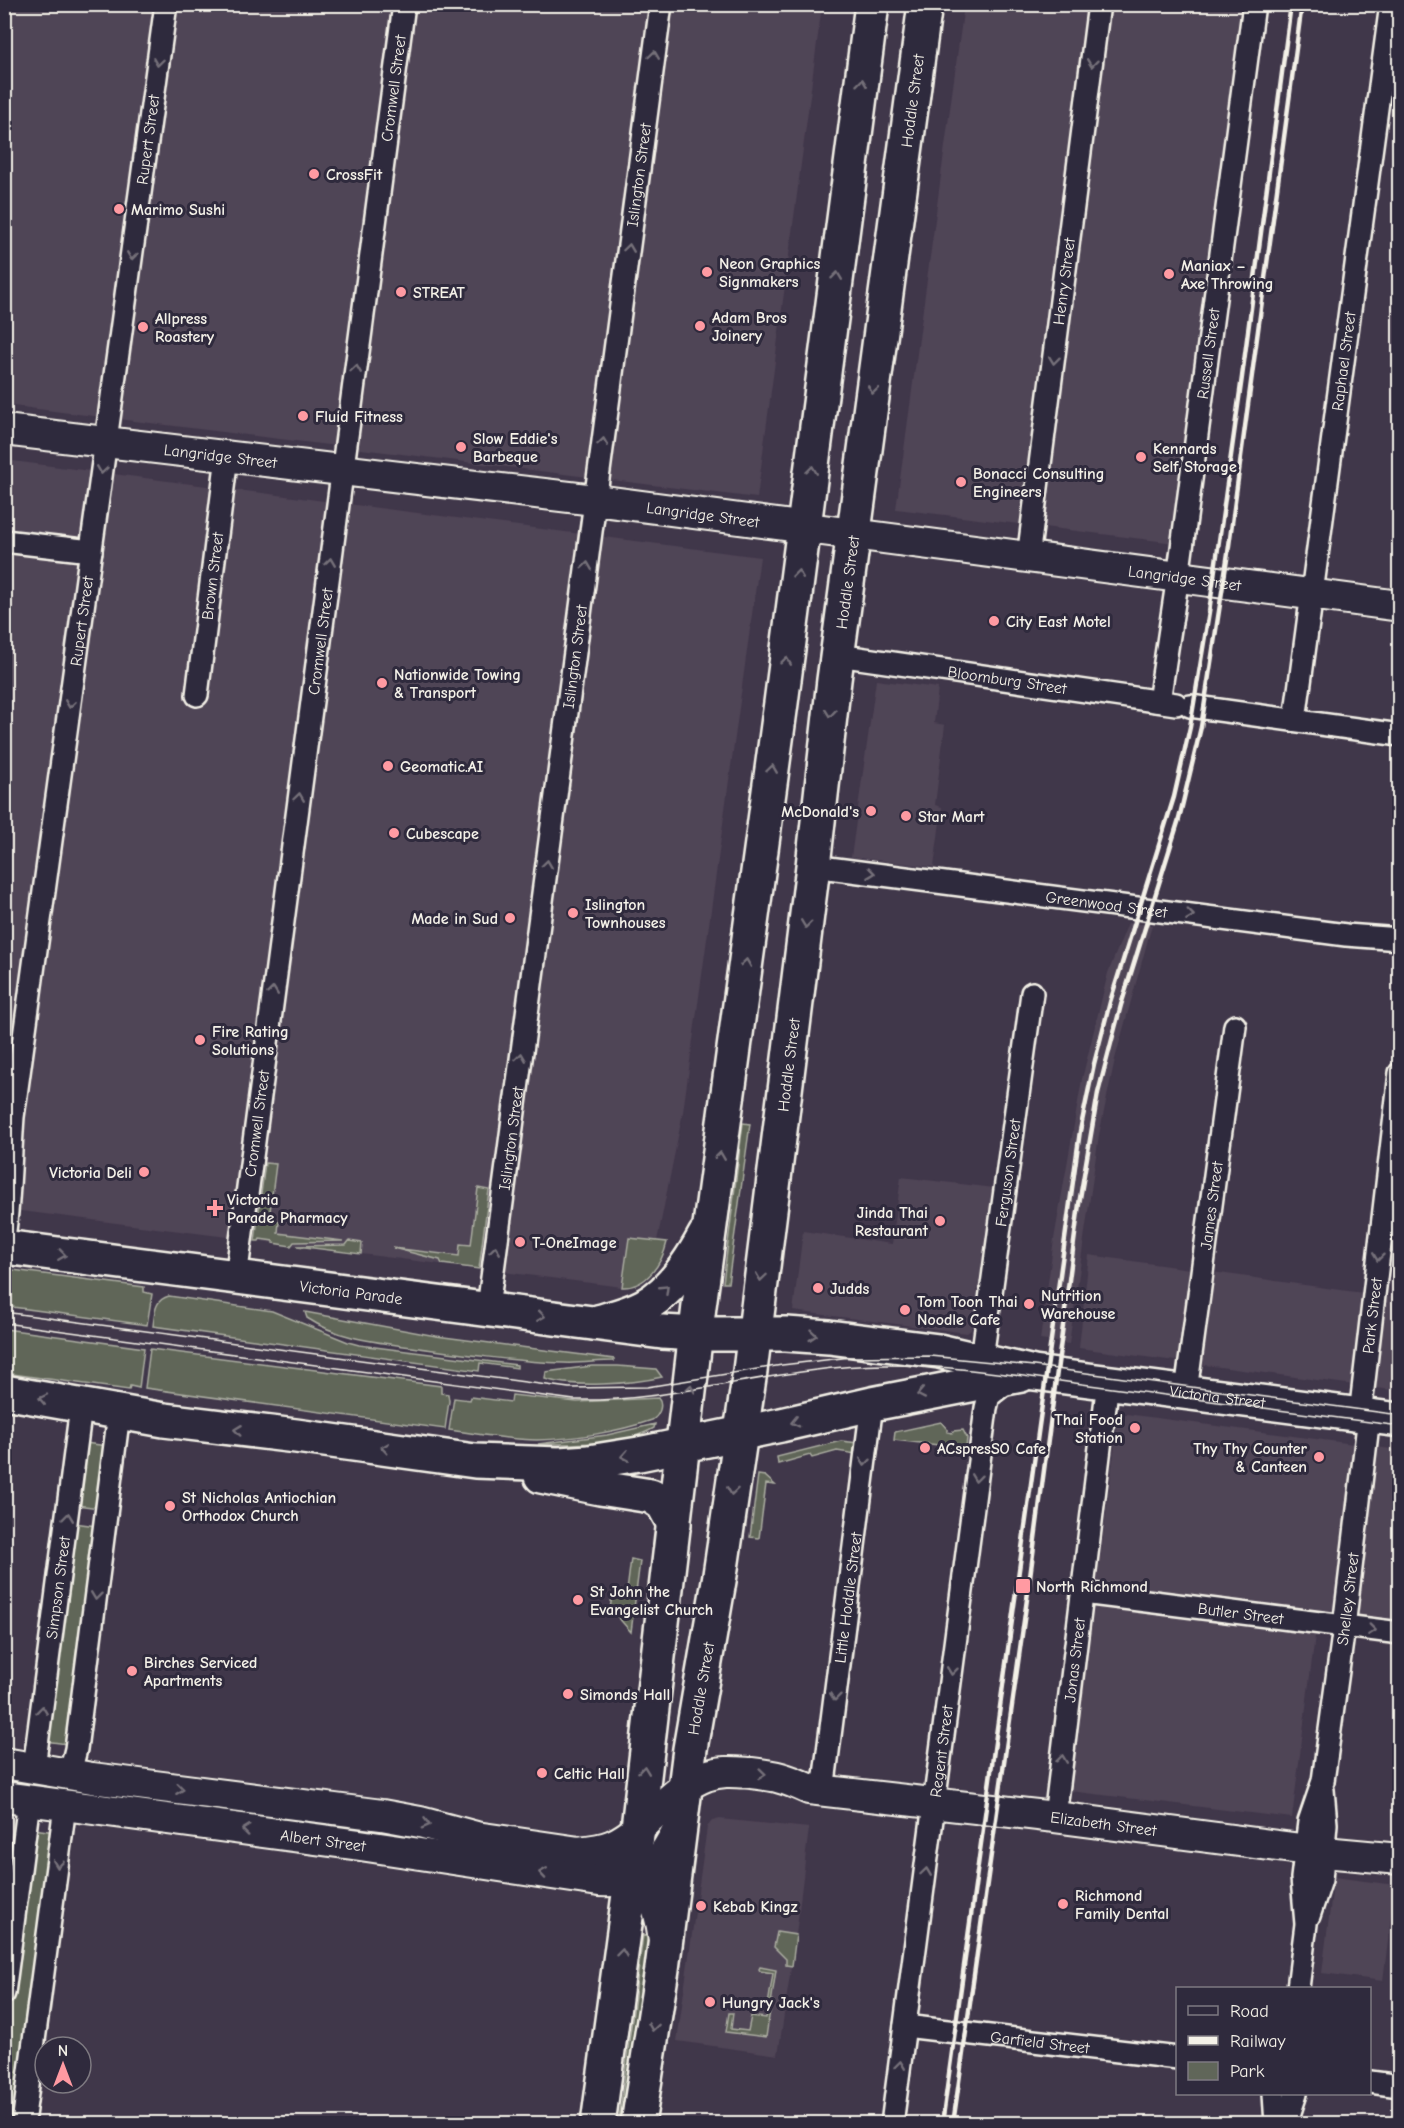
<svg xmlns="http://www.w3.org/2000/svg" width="1404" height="2128" font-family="'Comic Neue',sans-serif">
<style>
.built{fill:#4f4456}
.green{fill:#606659;stroke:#aaaca0;stroke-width:1.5}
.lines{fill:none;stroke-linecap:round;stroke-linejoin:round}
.street-casing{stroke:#f4f1e8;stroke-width:26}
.secondary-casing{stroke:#f4f1e8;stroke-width:34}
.primary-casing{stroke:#f4f1e8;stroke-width:38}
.highway-casing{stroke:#f4f1e8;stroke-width:38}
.street{stroke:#2f2a3d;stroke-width:21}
.secondary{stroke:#2f2a3d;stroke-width:30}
.primary{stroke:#2f2a3d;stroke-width:33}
.highway{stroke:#2f2a3d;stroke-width:33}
.tram{stroke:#f4f1e8;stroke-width:1.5}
.rail{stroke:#f4f1e8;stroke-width:4.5}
.oneway{stroke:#747079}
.poi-dot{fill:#ff9aa2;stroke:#2f2a3d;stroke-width:2}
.labels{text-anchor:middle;stroke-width:6;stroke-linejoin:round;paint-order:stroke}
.street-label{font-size:16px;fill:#f4f1e8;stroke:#2f2a3d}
.poi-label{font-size:16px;font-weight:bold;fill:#f4f1e8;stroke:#2f2a3d;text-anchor:start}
</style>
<rect width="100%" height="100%" fill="#40374a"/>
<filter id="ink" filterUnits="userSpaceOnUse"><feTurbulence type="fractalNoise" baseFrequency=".0167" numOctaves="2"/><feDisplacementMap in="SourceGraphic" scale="12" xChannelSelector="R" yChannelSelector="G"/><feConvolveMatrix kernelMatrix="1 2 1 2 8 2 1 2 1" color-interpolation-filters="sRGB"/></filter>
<g filter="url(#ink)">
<!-- built -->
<path class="built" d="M4 5H822L757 498 5 405Z
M964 5H1246L1175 543 896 509Z
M5 460 760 557 683 1112 657 1241 629 1238 622 1287 5 1209Z
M876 680 938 688 934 723 945 725 935 805 942 807 934 867 851 857Z
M1128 923 1152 925 1115 1059 1099 1135 1069 1344 1040 1340 1054 1239 1082 1079 1108 973Z
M901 1177 995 1188 971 1330 967 1333 793 1311 803 1231 892 1244Z
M1089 1255 1399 1298V1391L1079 1348Z
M1119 1413 1399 1450V1647L1315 1636 1292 1818 1070 1791Z
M720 1819 809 1828 796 1935 778 2055 677 2041 707 1827 712 1821Z
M1334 1877 1395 1885 1383 1981 1322 1973Z"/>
<!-- green -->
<path class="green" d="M743 1123 750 1124 728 1283H723Z
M265 1163 276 1164 269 1219 279 1221 278 1233 343 1241 294 1242 291 1246 273 1243V1241L260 1239 259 1241H255Z
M478 1188 489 1190 479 1269 442 1264 440 1260 393 1248 459 1256 460 1244 471 1245Z
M629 1238 667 1242C662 1264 646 1288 622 1287Z
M349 1241 362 1243 361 1254 297 1246 346 1245Z
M5 1269 144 1287V1292L152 1294 147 1325 5 1306Z
M169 1296 272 1311 348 1342 359 1345 517 1365V1368L480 1363 479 1371 153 1326C155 1313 154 1300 169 1296Z
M305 1312 436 1336 614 1359V1361C597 1361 580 1364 563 1363 512 1361 462 1354 412 1347 375 1342 339 1339 307 1318Z
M5 1329 144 1348 139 1388 130 1386 129 1390 5 1373Z
M150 1349 441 1386V1393L448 1394 449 1401 445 1429 145 1388Z
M592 1366H618L656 1369 662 1377C632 1384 573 1388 545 1379L546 1372Z
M512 1395 577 1402 658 1398C664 1405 659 1416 652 1420 618 1432 573 1439 537 1440 508 1440 478 1434 449 1430L454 1398 470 1400 471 1397 511 1402Z
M941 1422 947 1429V1432L952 1433 953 1431 963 1430 967 1438 966 1448 894 1440 895 1432Z
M655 1424 654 1428C623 1446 573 1444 538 1444L607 1435Z
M841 1441 858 1443 856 1454 837 1451 812 1458 810 1455 778 1464 777 1457Z
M85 1443 107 1446 99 1508 77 1505Z
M758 1475 765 1476 775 1485 766 1484 759 1538 750 1537Z
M74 1523 96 1526 67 1744 45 1741Z
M631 1559 640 1561 631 1632 616 1615V1610L610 1609 613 1590 627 1591Z
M33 1829 55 1832 15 2123 5 2124V2041Z
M777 1932 796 1935 792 1966 786 1965V1959L774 1947Z
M643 1935 649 1938 648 1956 622 2120 619 2119Z
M760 1967 776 1970 766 2037 726 2032 729 2013H733L731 2029 748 2031 751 2016 766 2018 773 1973 760 1971 759 1969Z"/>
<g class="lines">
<defs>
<g id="street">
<path d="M4 541 91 551"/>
<path id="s1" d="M1028 558 1099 4"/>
<path id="s2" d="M838 655 1176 704"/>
<path id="s3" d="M197 695 227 456"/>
<path id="s4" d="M1156 701 1160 695 1180 563 1254 4"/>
<path d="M1190 706 1400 735"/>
<path id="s5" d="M1295 720 1391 4"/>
<path id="s6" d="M813 866 1346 935 1400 939"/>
<path id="s7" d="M4 1238C10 1198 10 1157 13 1117L166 4"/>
<path id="s8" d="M236 1278 404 4"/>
<path id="s9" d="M488 1308 661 4"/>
<path id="s10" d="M983 1351 1032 993"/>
<path id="s11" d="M1187 1384 1235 1026"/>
<path id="s12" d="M1360 1415 1400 1073"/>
<path id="s13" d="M1083 1593 1400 1633"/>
<path id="s14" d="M34 1768 81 1407"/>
<path d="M70 1773 76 1749 119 1413"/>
<path id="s15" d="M823 1791 872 1404"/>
<path id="s16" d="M1055 1817 1106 1398"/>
<path d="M1309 1916 1321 1880 1326 1824 1323 1790"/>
<path id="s17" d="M1298 1988 1306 1924 1302 1878 1309 1822 1323 1781 1344 1627 1369 1416"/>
<path d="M4 1993 29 1801"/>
<path id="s18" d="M905 2026 1178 2058"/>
<path d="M1370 2082 1400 2086"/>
<path d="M1274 2094 1276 2124"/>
<path d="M23 2124 65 1806"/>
<path id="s19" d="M892 2124 986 1408 989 1396 1003 1385"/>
<path d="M1286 2124 1296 2094"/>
</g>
<g id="secondary">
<path id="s20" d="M4 430 595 500 1400 606"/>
<path d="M4 1763 92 1778 382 1815 420 1822 476 1837 613 1857C647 1870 660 1906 664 1940"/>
<path id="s21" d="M4 1797 360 1845 599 1881C646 1883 659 1868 679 1827"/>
<path id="s22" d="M577 1852C589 1851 602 1850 613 1845 648 1829 668 1790 706 1776 721 1770 736 1772 751 1773 777 1776 785 1778 809 1789L1055 1817 1324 1852 1400 1859"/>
</g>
<g id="primary">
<path id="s23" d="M4 1247 662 1332 697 1334H786L829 1337 939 1351 1034 1373 1400 1420"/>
<path d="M4 1392 164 1420 296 1436 475 1461 559 1464 589 1462 639 1454 781 1425 872 1404 1021 1375"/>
<path d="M541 1476 600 1488 651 1496 663 1504 674 1524"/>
</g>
<g id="highway">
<path d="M595 1323C611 1318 629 1314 644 1306 671 1292 691 1261 705 1235"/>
<path d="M598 2124 638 1828 699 1306 781 703 872 4"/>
<path id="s24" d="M638 2124 662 1969 690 1749 720 1575 750 1371 813 866 834 680 925 4"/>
</g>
</defs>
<!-- street casing -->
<use href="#street" class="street-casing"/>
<!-- secondary casing -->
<use href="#secondary" class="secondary-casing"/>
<!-- primary casing -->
<use href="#primary" class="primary-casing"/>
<!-- highway casing -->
<use href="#highway" class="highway-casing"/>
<!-- street -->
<use href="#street" class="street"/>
<!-- secondary -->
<use href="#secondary" class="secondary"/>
<!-- primary -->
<use href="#primary" class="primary"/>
<!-- highway -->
<use href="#highway" class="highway"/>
<!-- tram -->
<path class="tram" d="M4 1312 569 1388 647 1387 782 1365 851 1357 930 1356 1034 1366 1400 1415
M4 1323 574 1400C679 1402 780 1366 885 1365 956 1365 1027 1377 1097 1386 1198 1399 1299 1413 1400 1426"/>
<!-- rail -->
<path class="rail" d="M942 2124 1080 1131 1094 1064 1110 1002 1174 797 1190 727 1209 612 1242 377 1291 4
M953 2124 1028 1592 1079 1204 1098 1093 1121 1005 1179 819 1201 727 1228 553 1302 4"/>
</g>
<!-- one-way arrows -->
<defs><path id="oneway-chevron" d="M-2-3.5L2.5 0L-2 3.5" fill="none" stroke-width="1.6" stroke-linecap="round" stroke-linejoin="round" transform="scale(1.5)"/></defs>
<g class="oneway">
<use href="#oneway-chevron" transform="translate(654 55) rotate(-82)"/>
<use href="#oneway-chevron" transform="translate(158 62) rotate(98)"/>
<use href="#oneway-chevron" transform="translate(1092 63) rotate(97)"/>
<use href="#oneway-chevron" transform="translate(862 83) rotate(-83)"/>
<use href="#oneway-chevron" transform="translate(629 248) rotate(-82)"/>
<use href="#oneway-chevron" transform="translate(132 256) rotate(98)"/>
<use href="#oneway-chevron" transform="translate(837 276) rotate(-83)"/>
<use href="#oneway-chevron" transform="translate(1054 360) rotate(97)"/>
<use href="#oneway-chevron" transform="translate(356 369) rotate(-82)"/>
<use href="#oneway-chevron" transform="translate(873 390) rotate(98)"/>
<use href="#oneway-chevron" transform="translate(603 442) rotate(-82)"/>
<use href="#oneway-chevron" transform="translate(102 470) rotate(98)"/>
<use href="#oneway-chevron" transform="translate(812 470) rotate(-83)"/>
<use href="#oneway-chevron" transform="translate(330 562) rotate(-82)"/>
<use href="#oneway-chevron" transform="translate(587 566) rotate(-82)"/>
<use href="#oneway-chevron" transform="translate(798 574) rotate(-83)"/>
<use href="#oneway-chevron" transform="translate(786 661) rotate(-83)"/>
<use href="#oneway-chevron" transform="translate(70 704) rotate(98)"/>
<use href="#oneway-chevron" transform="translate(830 713) rotate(96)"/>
<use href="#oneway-chevron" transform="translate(772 769) rotate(-82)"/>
<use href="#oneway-chevron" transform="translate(299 797) rotate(-82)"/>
<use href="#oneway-chevron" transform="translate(547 864) rotate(-82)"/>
<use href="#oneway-chevron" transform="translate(871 873) rotate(7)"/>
<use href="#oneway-chevron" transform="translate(1190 915) rotate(7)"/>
<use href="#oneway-chevron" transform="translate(806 924) rotate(97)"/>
<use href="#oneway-chevron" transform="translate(746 963) rotate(-82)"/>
<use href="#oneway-chevron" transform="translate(273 991) rotate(-83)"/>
<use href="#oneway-chevron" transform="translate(521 1057) rotate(-82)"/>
<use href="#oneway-chevron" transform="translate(720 1156) rotate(-82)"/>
<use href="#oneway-chevron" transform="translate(495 1250) rotate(-82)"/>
<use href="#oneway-chevron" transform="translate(62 1255) rotate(8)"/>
<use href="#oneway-chevron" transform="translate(1378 1257) rotate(97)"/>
<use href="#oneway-chevron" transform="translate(761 1277) rotate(98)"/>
<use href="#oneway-chevron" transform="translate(665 1289) rotate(-44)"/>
<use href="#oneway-chevron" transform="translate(541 1316) rotate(8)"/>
<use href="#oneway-chevron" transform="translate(813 1335) rotate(5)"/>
<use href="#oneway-chevron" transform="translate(690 1389) rotate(-82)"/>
<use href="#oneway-chevron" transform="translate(921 1394) rotate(169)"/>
<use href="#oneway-chevron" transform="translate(43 1399) rotate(-168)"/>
<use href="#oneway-chevron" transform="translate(795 1422) rotate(167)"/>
<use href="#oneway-chevron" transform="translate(238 1430) rotate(-173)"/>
<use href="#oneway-chevron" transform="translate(385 1448) rotate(-172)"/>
<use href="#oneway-chevron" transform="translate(625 1456) rotate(170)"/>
<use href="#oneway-chevron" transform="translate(865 1462) rotate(97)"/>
<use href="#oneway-chevron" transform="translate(976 1478) rotate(97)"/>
<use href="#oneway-chevron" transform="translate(732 1491) rotate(98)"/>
<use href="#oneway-chevron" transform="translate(68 1517) rotate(-83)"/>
<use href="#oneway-chevron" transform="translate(96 1596) rotate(97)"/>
<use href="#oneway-chevron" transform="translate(1372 1630) rotate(7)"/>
<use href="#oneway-chevron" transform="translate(952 1671) rotate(97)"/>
<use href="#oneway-chevron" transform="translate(835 1697) rotate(97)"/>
<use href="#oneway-chevron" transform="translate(42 1710) rotate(-83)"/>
<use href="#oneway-chevron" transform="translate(1062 1759) rotate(-83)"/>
<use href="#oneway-chevron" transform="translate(644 1770) rotate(-83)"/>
<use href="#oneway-chevron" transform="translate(762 1774) rotate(6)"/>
<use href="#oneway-chevron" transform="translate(180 1789) rotate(7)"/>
<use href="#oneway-chevron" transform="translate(426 1824) rotate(15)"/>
<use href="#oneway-chevron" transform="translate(246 1830) rotate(-173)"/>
<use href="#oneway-chevron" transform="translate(58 1864) rotate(97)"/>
<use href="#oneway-chevron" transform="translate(926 1872) rotate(-82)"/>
<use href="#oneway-chevron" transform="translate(543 1873) rotate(-171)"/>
<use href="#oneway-chevron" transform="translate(622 1953) rotate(-83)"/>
<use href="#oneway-chevron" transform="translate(653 2027) rotate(99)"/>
<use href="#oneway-chevron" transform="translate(900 2065) rotate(-83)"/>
</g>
</g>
<!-- markers -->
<g class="poi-dot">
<circle cx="314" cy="174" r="6"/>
<circle cx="119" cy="209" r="6"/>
<circle cx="707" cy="272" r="6"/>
<circle cx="1169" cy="274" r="6"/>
<circle cx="401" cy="292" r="6"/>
<circle cx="700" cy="326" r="6"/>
<circle cx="143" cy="327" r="6"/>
<circle cx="303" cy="416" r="6"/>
<circle cx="461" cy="447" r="6"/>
<circle cx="1141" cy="457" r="6"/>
<circle cx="961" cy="482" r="6"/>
<circle cx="994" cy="621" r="6"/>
<circle cx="382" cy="683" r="6"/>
<circle cx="388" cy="766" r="6"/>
<circle cx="871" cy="811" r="6"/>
<circle cx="906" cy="816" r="6"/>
<circle cx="394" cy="833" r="6"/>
<circle cx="573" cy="913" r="6"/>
<circle cx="510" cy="918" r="6"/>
<circle cx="200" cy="1040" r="6"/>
<circle cx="144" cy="1172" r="6"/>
<path d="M212 1199h6v6h6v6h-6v6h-6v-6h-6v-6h6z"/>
<circle cx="940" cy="1221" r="6"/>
<circle cx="520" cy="1242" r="6"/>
<circle cx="818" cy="1288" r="6"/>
<circle cx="1029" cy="1304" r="6"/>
<circle cx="905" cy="1310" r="6"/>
<circle cx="1135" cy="1428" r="6"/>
<circle cx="925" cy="1448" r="6"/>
<circle cx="1319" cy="1457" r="6"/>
<circle cx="170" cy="1506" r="6"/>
<rect x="1015" y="1578" width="16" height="16" rx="3"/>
<circle cx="578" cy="1600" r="6"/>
<circle cx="132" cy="1671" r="6"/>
<circle cx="568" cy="1694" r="6"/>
<circle cx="542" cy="1773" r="6"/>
<circle cx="1063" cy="1904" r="6"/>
<circle cx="701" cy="1906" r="6"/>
<circle cx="710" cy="2002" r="6"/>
</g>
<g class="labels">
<!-- street labels -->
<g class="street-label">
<text dy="6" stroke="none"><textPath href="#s8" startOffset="1200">Cromwell Street</textPath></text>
<text dy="6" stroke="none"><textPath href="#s24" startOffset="2042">Hoddle Street</textPath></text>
<text dy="6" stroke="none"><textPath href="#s7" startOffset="1108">Rupert Street</textPath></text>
<text dy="6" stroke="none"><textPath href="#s9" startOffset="1143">Islington Street</textPath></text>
<text dy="6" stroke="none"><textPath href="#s1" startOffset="279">Henry Street</textPath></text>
<text dy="6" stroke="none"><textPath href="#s4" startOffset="352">Russell Street</textPath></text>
<text dy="6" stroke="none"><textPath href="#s5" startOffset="362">Raphael Street</textPath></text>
<text dy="6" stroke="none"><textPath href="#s20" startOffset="218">Langridge Street</textPath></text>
<text dy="6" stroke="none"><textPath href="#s20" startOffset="704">Langridge Street</textPath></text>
<text dy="6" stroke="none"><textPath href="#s3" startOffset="120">Brown Street</textPath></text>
<text dy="6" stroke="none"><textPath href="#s20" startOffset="1190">Langridge Street</textPath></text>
<text dy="6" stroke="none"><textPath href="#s24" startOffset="1556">Hoddle Street</textPath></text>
<text dy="6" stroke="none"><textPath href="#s7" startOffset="622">Rupert Street</textPath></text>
<text dy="6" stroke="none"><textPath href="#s8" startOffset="642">Cromwell Street</textPath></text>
<text dy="6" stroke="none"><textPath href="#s9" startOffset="657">Islington Street</textPath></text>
<text dy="6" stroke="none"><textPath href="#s2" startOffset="171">Bloomburg Street</textPath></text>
<text dy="6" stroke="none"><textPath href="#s6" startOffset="296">Greenwood Street</textPath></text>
<text dy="6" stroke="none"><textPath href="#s24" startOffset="1070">Hoddle Street</textPath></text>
<text dy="6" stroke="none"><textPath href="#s8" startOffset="156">Cromwell Street</textPath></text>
<text dy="6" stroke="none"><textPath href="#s9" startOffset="171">Islington Street</textPath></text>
<text dy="6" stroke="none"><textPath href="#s10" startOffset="180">Ferguson Street</textPath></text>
<text dy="6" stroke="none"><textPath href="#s11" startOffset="180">James Street</textPath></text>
<text dy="6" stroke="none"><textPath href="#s23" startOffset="350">Victoria Parade</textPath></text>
<text dy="6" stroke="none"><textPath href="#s12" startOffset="100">Park Street</textPath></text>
<text dy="6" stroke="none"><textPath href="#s23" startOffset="1224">Victoria Street</textPath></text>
<text dy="6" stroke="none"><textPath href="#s14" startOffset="182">Simpson Street</textPath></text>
<text dy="6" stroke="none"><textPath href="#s15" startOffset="195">Little Hoddle Street</textPath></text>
<text dy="6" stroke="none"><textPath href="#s17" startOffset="394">Shelley Street</textPath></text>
<text dy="6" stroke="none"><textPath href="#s13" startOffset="159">Butler Street</textPath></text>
<text dy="6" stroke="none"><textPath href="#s16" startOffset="158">Jonas Street</textPath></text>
<text dy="6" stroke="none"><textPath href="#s24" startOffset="440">Hoddle Street</textPath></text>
<text dy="6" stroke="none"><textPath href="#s19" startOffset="376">Regent Street</textPath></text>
<text dy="6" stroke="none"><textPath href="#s22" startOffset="556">Elizabeth Street</textPath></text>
<text dy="6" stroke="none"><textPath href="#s21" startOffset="322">Albert Street</textPath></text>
<text dy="6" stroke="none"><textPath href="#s18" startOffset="136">Garfield Street</textPath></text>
</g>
<!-- poi labels -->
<g class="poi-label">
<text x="326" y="180">CrossFit</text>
<text x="131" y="215">Marimo Sushi</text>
<text x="719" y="269">Neon Graphics<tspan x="719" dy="18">Signmakers</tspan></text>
<text x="1181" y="271">Maniax –<tspan x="1181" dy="18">Axe Throwing</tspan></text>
<text x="413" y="298">STREAT</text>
<text x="712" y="323">Adam Bros<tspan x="712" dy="18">Joinery</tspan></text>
<text x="155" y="324">Allpress<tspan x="155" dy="18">Roastery</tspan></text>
<text x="315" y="422">Fluid Fitness</text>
<text x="473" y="444">Slow Eddie's<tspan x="473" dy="18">Barbeque</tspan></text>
<text x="1153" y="454">Kennards<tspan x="1153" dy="18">Self Storage</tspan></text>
<text x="973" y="479">Bonacci Consulting<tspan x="973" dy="18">Engineers</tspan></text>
<text x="1006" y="627">City East Motel</text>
<text x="394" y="680">Nationwide Towing<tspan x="394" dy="18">&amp; Transport</tspan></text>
<text x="400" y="772">Geomatic.AI</text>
<text x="859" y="817" text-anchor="end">McDonald's</text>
<text x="918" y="822">Star Mart</text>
<text x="406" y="839">Cubescape</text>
<text x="585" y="910">Islington<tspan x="585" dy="18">Townhouses</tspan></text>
<text x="498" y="924" text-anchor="end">Made in Sud</text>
<text x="212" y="1037">Fire Rating<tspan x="212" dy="18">Solutions</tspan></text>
<text x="132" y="1178" text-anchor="end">Victoria Deli</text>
<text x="227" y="1205">Victoria<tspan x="227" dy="18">Parade Pharmacy</tspan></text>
<text x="928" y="1218" text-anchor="end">Jinda Thai<tspan x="928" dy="18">Restaurant</tspan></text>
<text x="532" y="1248">T-OneImage</text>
<text x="830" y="1294">Judds</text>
<text x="1041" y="1301">Nutrition<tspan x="1041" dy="18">Warehouse</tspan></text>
<text x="917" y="1307">Tom Toon Thai<tspan x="917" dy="18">Noodle Cafe</tspan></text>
<text x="1123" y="1425" text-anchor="end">Thai Food<tspan x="1123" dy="18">Station</tspan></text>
<text x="937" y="1454">ACspresSO Cafe</text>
<text x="1307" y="1454" text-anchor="end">Thy Thy Counter<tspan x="1307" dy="18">&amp; Canteen</tspan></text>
<text x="182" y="1503">St Nicholas Antiochian<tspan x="182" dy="18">Orthodox Church</tspan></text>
<text x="1036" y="1592">North Richmond</text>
<text x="590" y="1597">St John the<tspan x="590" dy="18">Evangelist Church</tspan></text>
<text x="144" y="1668">Birches Serviced<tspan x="144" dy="18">Apartments</tspan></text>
<text x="580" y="1700">Simonds Hall</text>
<text x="554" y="1779">Celtic Hall</text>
<text x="1075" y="1901">Richmond<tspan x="1075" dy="18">Family Dental</tspan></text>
<text x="713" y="1912">Kebab Kingz</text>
<text x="722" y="2008">Hungry Jack's</text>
</g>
</g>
<!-- margin -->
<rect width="1404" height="2128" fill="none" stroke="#2f2a3d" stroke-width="24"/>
<rect x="12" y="12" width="1380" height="2104" fill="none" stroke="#f4f1e8" stroke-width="2" filter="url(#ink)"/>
<!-- legend -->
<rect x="1176" y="1987" width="195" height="108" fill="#2f2a3d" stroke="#7e7a81" stroke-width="1.5"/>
<rect x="1188" y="2006" width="30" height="9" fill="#2f2a3d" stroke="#7e7a81" stroke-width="1.5"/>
<text x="1230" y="2017" font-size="18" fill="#f4f1e8">Road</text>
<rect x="1188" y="2036" width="30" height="9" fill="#f4f1e8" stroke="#7e7a81" stroke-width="1.5"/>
<text x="1230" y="2047" font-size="18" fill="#f4f1e8">Railway</text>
<rect x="1188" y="2062" width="30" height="18" fill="#606659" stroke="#7e7a81" stroke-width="1.5"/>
<text x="1230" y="2077" font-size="18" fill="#f4f1e8">Park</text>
<!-- north arrow -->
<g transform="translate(63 2065)"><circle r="28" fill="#2f2a3d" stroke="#7e7a81" stroke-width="1.5"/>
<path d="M0-4.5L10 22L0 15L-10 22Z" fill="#ff9aa2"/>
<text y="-9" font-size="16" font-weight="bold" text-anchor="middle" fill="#f4f1e8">N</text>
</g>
</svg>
